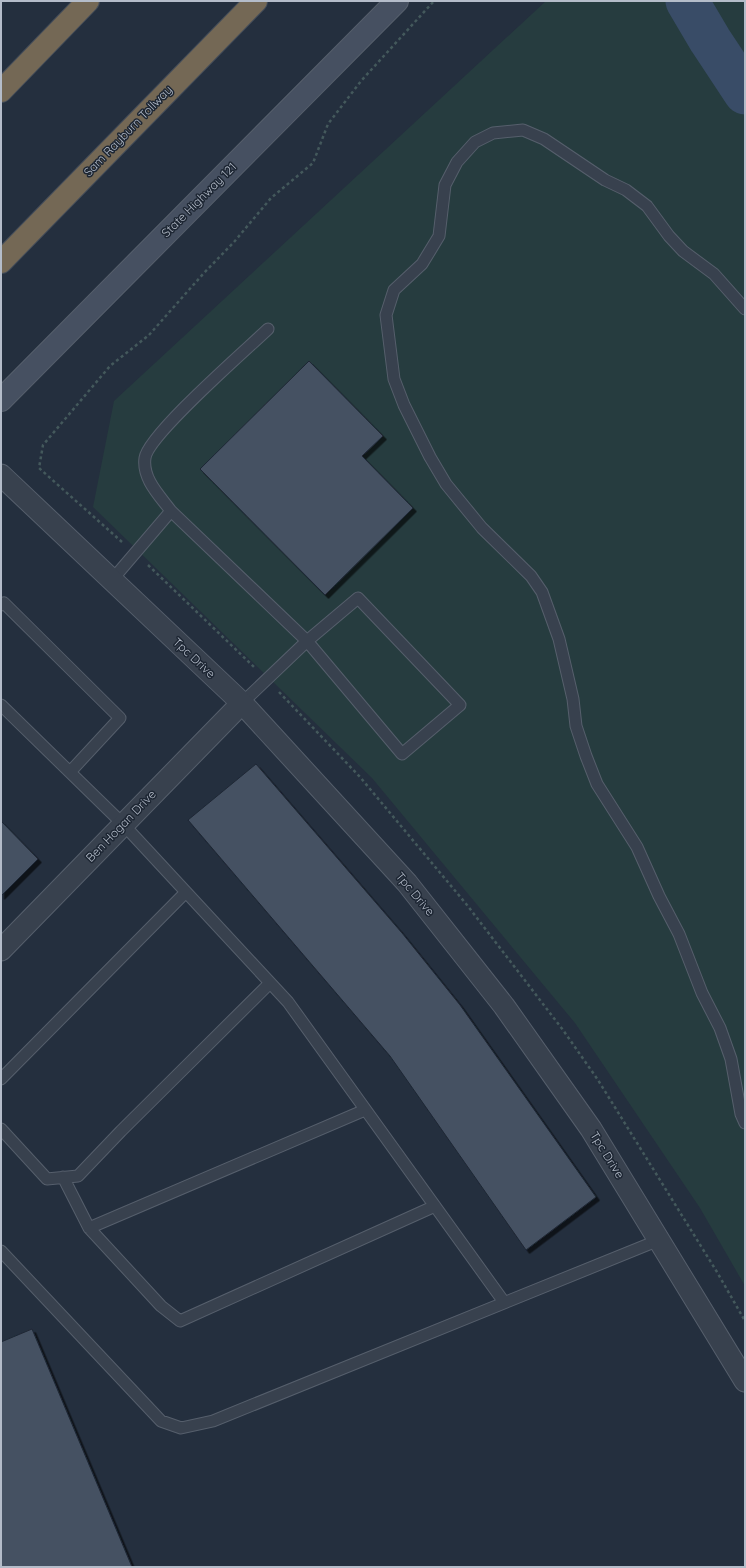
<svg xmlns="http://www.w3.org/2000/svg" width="746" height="1568" font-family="Quicksand,sans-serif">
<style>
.green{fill:#263c3f}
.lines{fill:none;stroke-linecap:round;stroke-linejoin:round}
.river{stroke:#394c67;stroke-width:43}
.building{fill:#455162;stroke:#1f2835;filter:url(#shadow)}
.service-casing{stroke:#565f6c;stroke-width:13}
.minor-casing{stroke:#565f6c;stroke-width:23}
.secondary-casing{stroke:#565f6c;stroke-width:24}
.motorway-casing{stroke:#434c59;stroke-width:24}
.path{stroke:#44595c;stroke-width:2.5;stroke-dasharray:3 3;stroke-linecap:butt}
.service{stroke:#38414e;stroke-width:11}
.minor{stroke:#38414e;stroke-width:21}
.secondary{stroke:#465061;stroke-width:22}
.motorway{stroke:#746855;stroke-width:22}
.labels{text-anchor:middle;stroke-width:3;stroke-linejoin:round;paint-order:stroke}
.street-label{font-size:12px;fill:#b4bcc9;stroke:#1d2633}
</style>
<defs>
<filter id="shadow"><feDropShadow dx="3.5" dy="3.5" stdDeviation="0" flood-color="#0009"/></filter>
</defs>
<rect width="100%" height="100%" fill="#242f3e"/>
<!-- green -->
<path class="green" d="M546 1H745V1286L700 1208 575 1023 372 778 93 507 114 401Z"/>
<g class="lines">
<!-- river -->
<path class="river" d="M687 1 710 40 745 93"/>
</g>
<!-- building -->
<path class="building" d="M309 361 383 436 362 456 413 508 325 595 200 469Z
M256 764 402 933 460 1005 596 1197 526 1250 390 1056 188 820Z
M1 821 38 859 1 896Z
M32 1329 132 1567H1V1342Z"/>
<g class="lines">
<defs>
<path id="service" d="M745 309 714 274 683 251 669 236 647 206 626 190 605 180 544 139 523 130 493 133 475 142 457 162 445 185 439 236 422 264 394 290 386 315 394 379 404 405 430 457 446 484 482 528 531 576 542 592 559 639 573 699 576 726 586 756 597 784 637 847 659 896 679 934 702 993 720 1028 731 1059 741 1114 745 1123
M171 511 307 641 242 703
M112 580 171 511C160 496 142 479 145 458 148 435 246 350 268 329
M358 598 460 705 402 754 307 641Z
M1 605 4 603 120 718 70 772
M1 705 123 824 288 1002 504 1302
M1 1079 186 892
M1 1129 47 1179 78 1176 121 1131 270 983
M63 1177 89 1228 161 1306 180 1321 435 1206
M89 1228 365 1110
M1 1251 161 1421 181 1428 213 1421 659 1240"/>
<path id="minor" d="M1 475 242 703 407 883 504 1006 591 1129 745 1381
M1 950 242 703"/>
<path id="secondary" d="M1 400 397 1"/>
<path id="motorway" d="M1 91 88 1
M1 262 256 1"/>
</defs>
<!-- service casing -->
<use href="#service" class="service-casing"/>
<!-- minor casing -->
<use href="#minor" class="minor-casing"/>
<!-- secondary casing -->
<use href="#secondary" class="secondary-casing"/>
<!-- motorway casing -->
<use href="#motorway" class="motorway-casing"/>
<!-- path -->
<path class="path" d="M122 542 39 468 43 445 110 366 149 335 203 274 234 242 271 198 313 163 328 124 361 81 434 1
M148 565 254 667
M279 692 360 777 467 905 563 1030 598 1080 717 1272 745 1321"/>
<!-- service -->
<use href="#service" class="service"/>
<!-- minor -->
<use href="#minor" class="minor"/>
<!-- secondary -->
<use href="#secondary" class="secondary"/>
<!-- motorway -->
<use href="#motorway" class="motorway"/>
</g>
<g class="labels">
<!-- street labels -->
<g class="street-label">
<text transform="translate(128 131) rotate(-46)" y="4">Sam Rayburn Tollway</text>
<text transform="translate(199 200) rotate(-45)" y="4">State Highway 121</text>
<text transform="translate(194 658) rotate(43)" y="4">Tpc Drive</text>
<text transform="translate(121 826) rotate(-46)" y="4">Ben Hogan Drive</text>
<text transform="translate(415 894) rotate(50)" y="4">Tpc Drive</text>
<text transform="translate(607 1155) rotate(58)" y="4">Tpc Drive</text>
</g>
</g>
<!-- border -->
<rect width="746" height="1568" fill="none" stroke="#b4bcc9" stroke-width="4"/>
</svg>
